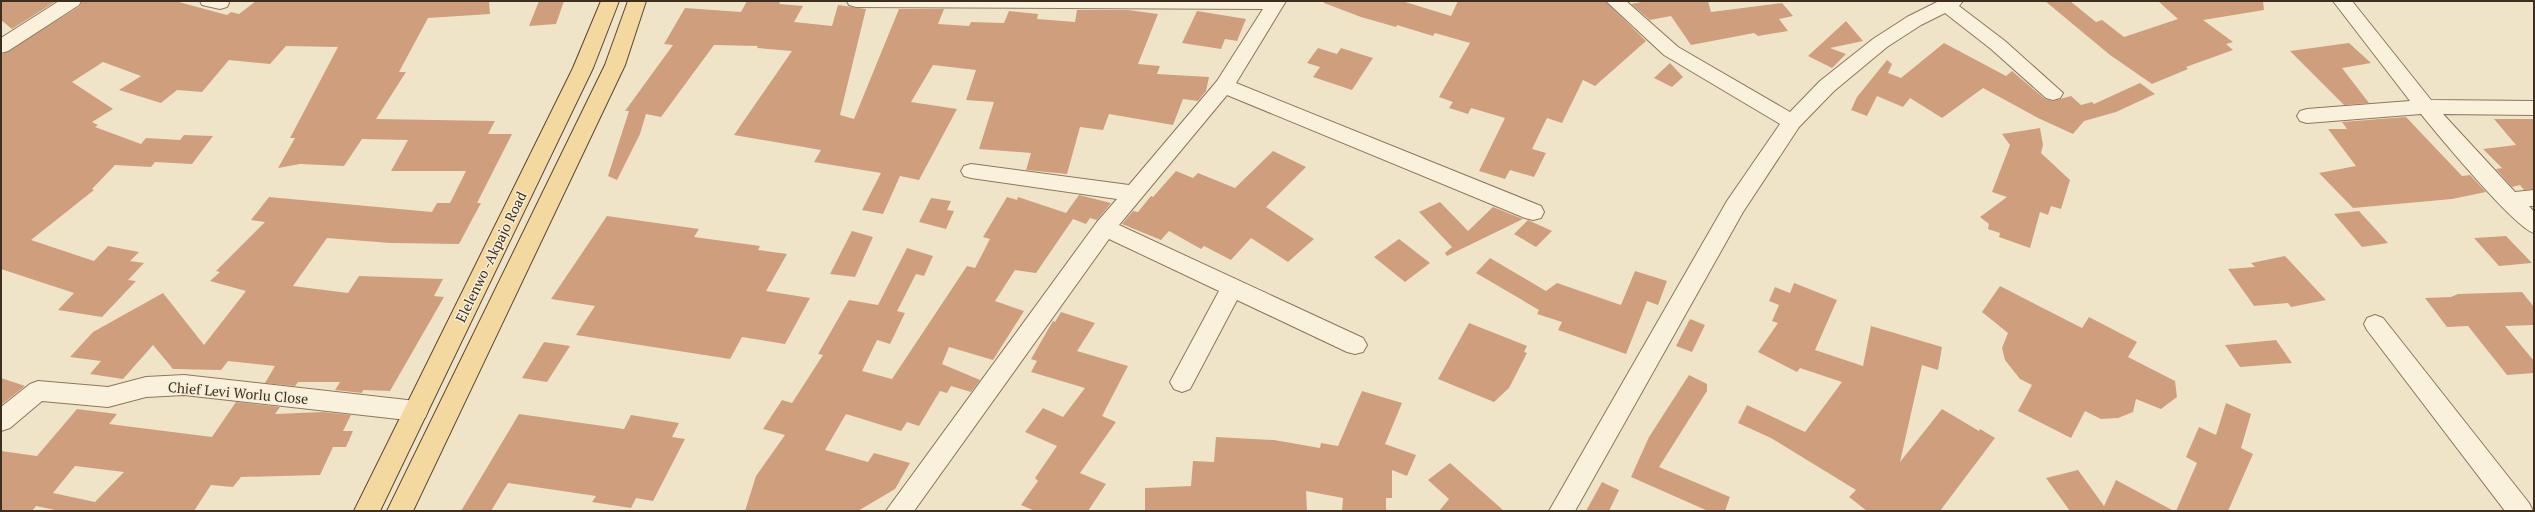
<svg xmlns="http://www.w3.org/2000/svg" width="2535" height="512" font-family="'PT Serif',serif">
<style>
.building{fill:#cf9f7d;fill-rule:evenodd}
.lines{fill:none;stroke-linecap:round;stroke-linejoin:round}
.minor-casing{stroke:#8d765c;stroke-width:2}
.major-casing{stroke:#5b4430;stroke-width:2}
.minor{fill:#faf1dc;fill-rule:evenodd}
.major{fill:#f3d9a0;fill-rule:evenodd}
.labels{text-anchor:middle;stroke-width:3;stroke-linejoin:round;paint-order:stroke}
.street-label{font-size:14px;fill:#3d2e20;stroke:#f7eed8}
</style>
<rect width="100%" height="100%" fill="#f0e4c8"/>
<!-- building -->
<path class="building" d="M1 1H56L12 29 1 20Z
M82 1H175L227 15 231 12 239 14 256 1H489L490 14 428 18 399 72H406L376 119 495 121 488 134H512L477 203H481L459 244 390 243 327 238 293 286 348 293 359 276 443 279 434 296 444 297 390 391 363 390 362 393 335 390 340 382H298L295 386 265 383 275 366 228 361 221 370 173 369 153 345 123 379 90 374 101 361 70 357 93 332 163 293 204 345 246 291 210 281 220 272 216 271 265 222 251 220 269 197 432 212 437 203H450L466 171H391L408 140 362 139 344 166 300 164 278 168 295 138H290L338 47 286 46 270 64 229 60 202 92 177 90 161 103 119 90 141 76 103 62 72 82 113 109 92 122 98 125 95 127 141 144 146 138 180 140 184 135 213 136 192 164 155 162 151 167 115 165 92 189 94 190 31 240 94 261 108 246 139 252 130 261 144 263 128 280 136 281 102 317 58 310 74 293 1 269V55L80 6Z
M539 1H564L556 24 529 26Z
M747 1 780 2 779 4 803 6 794 22 832 26 838 5 866 9 840 115 854 119 899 9H944L938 24 969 26 971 22 1004 23 1009 11 1038 14 1037 19 1075 22 1077 10H1128L1158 14 1138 64 1160 66 1157 74 1209 77 1206 91 1198 101 1183 99 1173 125 1109 114 1103 130 1080 127 1067 174 1026 170 1031 153 979 149 994 102 966 100 976 70 933 65 911 102 957 109 919 180 900 176 883 214 862 210 881 173 814 162 821 150 734 135 792 51 757 48 758 46 714 45 661 117 646 114 640 134 617 180 608 176 629 111H625L673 45 664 44 685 8 741 12Z
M1324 1H1402L1451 16 1458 1H1605L1646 41 1595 86 1583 80 1562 123 1547 118 1532 149 1546 153 1534 177 1510 170 1505 179 1479 171 1505 118 1471 108 1468 114 1449 108 1453 102 1439 97 1470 43 1435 33 1433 36 1397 25 1396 27 1361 17 1324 3Z
M1647 1H1708L1711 12 1782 3 1793 16 1779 19 1788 31 1758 36 1754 33 1691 45 1671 16 1650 20 1631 4Z
M2045 1H2070L2096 22 2102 20 2124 37 2178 19 2158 1H2263L2264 10 2203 20 2233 42 2226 44 2233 50 2186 67 2188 69 2152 84 2110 55Z
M1197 11 1246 19 1237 41 1225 39 1221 49 1182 43Z
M1846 21 1863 41 1830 48 1846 54 1832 68 1808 56Z
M1944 43 2006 76 2012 71 2045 99 2053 101 2071 96 2081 105 2092 102 2094 104 2140 83 2155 94 2116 112 2084 121 2073 134 2038 118 1983 88 1942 118 1910 98 1903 107 1877 96 1867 116 1851 110 1857 97 1887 60 1892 64 1888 73 1901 78Z
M2349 43 2371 63 2342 68 2369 103 2344 105 2290 51Z
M1318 48 1337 54 1341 48 1373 58 1352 90 1313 77 1320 67 1307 63Z
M1670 63 1683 77 1672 87 1654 78Z
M2406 117 2462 176 2470 175 2486 192 2452 199 2353 208 2319 173 2356 166 2328 129H2347L2342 122Z
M2494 119H2534V189L2524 190 2520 185 2512 187 2496 169 2502 168 2483 149 2516 145Z
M2040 128 2043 145 2041 153 2070 180 2061 209 2051 206 2048 215 2040 212 2030 248 1999 237 2000 233 1988 229 1989 224 1980 217 2007 197 1992 192 2010 145 2002 134Z
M1273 151 1306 167 1266 207 1314 239 1288 262 1251 238 1231 260 1204 246 1201 249 1169 231 1161 240 1122 224 1133 211 1138 212 1151 196 1153 197 1176 171 1193 178 1198 173 1235 188Z
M1079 195 1111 203 1097 220 1090 218 1086 224 1073 219 1036 273 1015 270 995 301 1024 311 993 360 949 347 942 364 980 380 971 392 951 386 947 393 940 391 919 426 907 422 901 431 846 414 825 450 868 462 874 453 910 463 895 489 858 511H745L756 476 785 435 763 429 782 400 792 403 823 355 818 354 849 300 878 305 907 248 933 256 924 276 916 274 897 311 905 313 890 344 877 340 862 371 892 379 967 266 975 268 990 239 983 237 1007 197 1017 200 1018 197 1066 213Z
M931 198 951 201 947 210 954 211 946 229 919 222Z
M1440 202 1468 231 1493 207 1523 219 1447 256 1445 253 1452 247 1419 212Z
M2359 211 2388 243 2362 247 2334 214Z
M607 216 699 229 694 237 760 246 758 250 787 254 766 291 810 298 785 344 742 337 730 359 576 335 595 306 551 299Z
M1528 220 1552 231 1536 247 1514 234Z
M852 231 873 237 855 277 830 274Z
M2506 236 2532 263 2499 266 2474 238Z
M1399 239 1430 263 1405 282 1374 257Z
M2285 256 2326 300 2291 307 2288 303 2254 306 2228 269 2255 267 2251 263Z
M1490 258 1546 291 1557 283 1621 305 1635 271 1667 281 1658 305 1647 301 1626 354 1558 330 1562 322 1537 314 1539 310 1476 273Z
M1794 283 1837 300 1815 350 1863 366 1871 326 1942 347 1938 370 1922 365 1900 462 1942 409 1979 431 1980 429 1995 438 1940 511H1867L1849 497 1856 490 1771 438 1738 423 1747 405 1805 432 1842 382 1800 368 1797 372 1758 352 1778 323 1772 321 1779 305 1769 301 1775 287 1790 293Z
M2000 286 2082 328 2089 317 2137 342 2128 357 2175 381 2177 397 2161 409 2136 399 2133 412 2118 418 2101 419 2085 411 2071 438 2018 411 2032 385 2020 379 2005 360 2002 348 2008 333 1982 312Z
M2522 292 2534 307V325L2505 326 2534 361V373L2507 375 2468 326 2447 327 2425 298 2451 297 2458 294Z
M1061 312 1095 323 1077 351 1128 366 1102 416 1116 422 1080 473 1106 484 1088 511H1035L1021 505 1038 481 1035 478 1057 446 1025 432 1043 408 1063 417 1085 388 1031 372 1037 361 1031 359 1053 321 1055 322Z
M1690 319 1705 325 1692 352 1676 346Z
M1469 323 1527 346 1524 352 1527 353 1509 388 1494 402 1438 379Z
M2276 340 2292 363 2240 367 2225 345Z
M544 342 570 346 547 382 522 378Z
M1689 375 1707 384V391L1659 467 1730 497 1725 511H1708L1631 477 1649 437Z
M1 378 25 386 1 405Z
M1362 391 1402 403 1385 444 1416 455 1407 476 1392 470V498H1386V511H1342L1343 498 1306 491 1307 511H1145V488L1191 486 1193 461 1214 462 1216 437 1274 440 1320 448 1321 443 1338 446Z
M236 402 280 407 275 414 323 412 351 415 343 431H353L346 447H333L320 475 241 477 233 487 211 485 194 511H60L36 506 32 511H1V451L37 456 77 409 117 414 109 424 212 437ZM75 466 124 472 95 502 53 493Z
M2226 403 2251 414 2241 448 2253 454 2228 511H2176L2197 463 2186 457 2199 427 2216 435Z
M519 414 624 429 631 415 679 423 672 437 685 439 653 501 636 498 631 508 592 502 596 496 508 483 491 511H461Z
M1450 463 1504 511H1439L1449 499 1428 480Z
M2078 470 2104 506 2116 480 2174 511H2070L2046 478Z
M1602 482 1619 490 1609 511H1586Z"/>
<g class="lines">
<defs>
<path id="minor" d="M59 1H81L79 5 8 51 1 53V38Z
M200 1H228L229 3 227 7 220 9 202 5Z
M847 1H1286L1236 83 1541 206 1544 212 1541 218 1533 220 1525 218 1227 95 1119 225 1363 338 1367 345 1363 352 1355 354 1347 352 1237 300 1190 389 1182 392 1174 389 1170 382 1219 291 1109 239 914 511H886L1097 222 1117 199 971 178 964 176 961 171 964 166 971 164 1129 185 1217 81 1263 9 856 7 849 5Z
M1606 1H1626L1678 47 1790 112 1820 81 1873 39 1907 17 1939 1H1963L1959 6 2005 41 2063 93 2060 98 2053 100 2046 98 1991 49 1945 13 1921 25 1887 47 1834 91 1799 127 1743 212 1575 511H1549L1727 201 1780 124 1664 55Z
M2333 1H2352L2431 100 2534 101V115L2443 114 2515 192 2534 190V206H2529L2534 212V233C2514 227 2439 136 2421 114L2307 123 2300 121 2297 116 2300 111 2307 109 2410 101Z
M2375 315 2383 318 2529 503 2533 511H2505L2367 330 2364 324 2367 318Z
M184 375 416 401 425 404 428 411 425 418 416 421 184 395 146 397 108 407 42 401 10 428 1 431V407L30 384 38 381 108 387 146 377Z"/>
<path id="major" d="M601 1H619L593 68 380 511H354L573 68Z
M628 1H646L625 65 413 511H387L605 65Z"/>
</defs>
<!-- minor casing -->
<use href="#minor" class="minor-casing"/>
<!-- major casing -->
<use href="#major" class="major-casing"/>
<!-- minor -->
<use href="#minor" class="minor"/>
<!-- major -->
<use href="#major" class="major"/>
</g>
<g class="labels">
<!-- street labels -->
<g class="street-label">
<text transform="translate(491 257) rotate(-64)" y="5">Elelenwo -Akpajo Road</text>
<text transform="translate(238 393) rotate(5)" y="5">Chief Levi Worlu Close</text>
</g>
</g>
<!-- border -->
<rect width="2535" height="512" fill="none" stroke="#3d2e20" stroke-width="4"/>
</svg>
